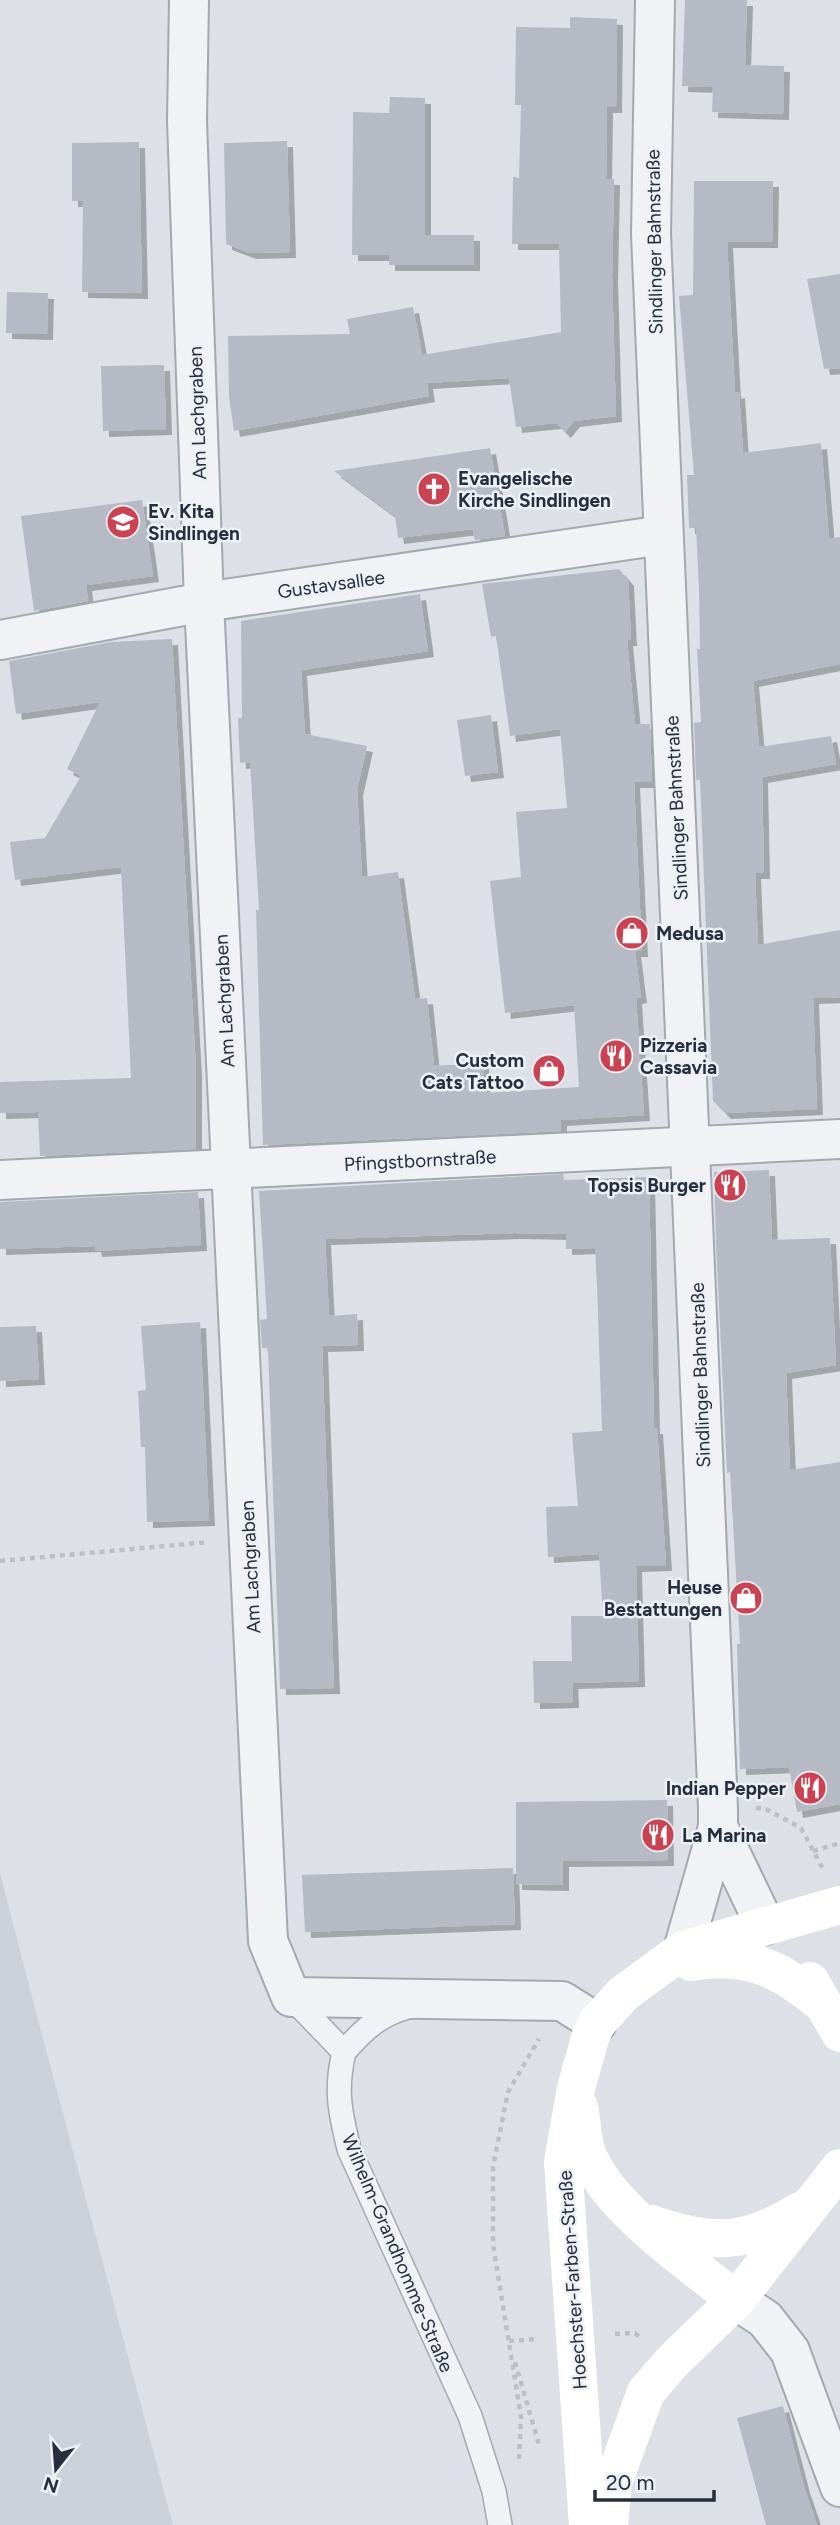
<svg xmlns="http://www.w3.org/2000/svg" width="840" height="2525" font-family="Figtree,sans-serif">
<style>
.built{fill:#cbd0d9}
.building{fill:#b5bac4;filter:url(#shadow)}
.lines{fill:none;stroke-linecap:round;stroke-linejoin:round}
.service-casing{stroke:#a3a8b1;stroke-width:26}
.minor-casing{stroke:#a3a8b1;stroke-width:42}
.tertiary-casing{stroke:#a3a8b1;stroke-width:42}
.path{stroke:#bcbfc5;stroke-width:4.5;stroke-dasharray:5 5;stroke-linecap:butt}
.service{stroke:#f0f2f5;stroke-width:23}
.minor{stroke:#f0f2f5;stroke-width:38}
.tertiary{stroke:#f0f2f5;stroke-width:38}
.secondary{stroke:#fff;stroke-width:38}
.labels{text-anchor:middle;stroke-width:5;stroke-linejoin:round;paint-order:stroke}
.street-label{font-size:19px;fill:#272e3d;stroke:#edf0f5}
.poi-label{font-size:19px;font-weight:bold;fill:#272e3d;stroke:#edf0f5;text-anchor:start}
</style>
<defs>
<filter id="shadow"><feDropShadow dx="6" dy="6" stdDeviation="0" flood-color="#0004"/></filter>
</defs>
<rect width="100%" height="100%" fill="#dde1e7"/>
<!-- built -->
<path class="built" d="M0 1873 34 2005 173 2525H0Z"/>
<!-- building -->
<path class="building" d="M685 0H747L745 65 784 66 783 114 712 112 713 87 682 86Z
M570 17 617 19 616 107H607L606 179H614L612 276 616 416 574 421 565 432 556 423 516 427 509 378 427 383 429 396 234 431 229 397 228 336 350 334 347 319 413 307 422 355 561 332 559 244H512L513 177 519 178 521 105H515L516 27 570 28Z
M390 97 425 98V235H474V265H389V255H352L353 112 389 113Z
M287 141 290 252 250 253 226 244 224 143Z
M139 142 142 293 82 292 83 201H72V143Z
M694 181H773L772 242H727L735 393 739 392 743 453 821 443 829 539 840 537V664L753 681 759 747 831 736 836 764 762 777 764 873H755L758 945 840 930V997L813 998 817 1109 725 1113 713 1101 700 780H696L694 723 701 722 697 649H700L699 590 696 528H689L687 475H694L679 296 693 295Z
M840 274V368L824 369 807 279Z
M7 292 48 293 47 334 6 333Z
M164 365 166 429 103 431 101 366Z
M490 448 505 536 475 540 473 529 398 538 395 516 334 471Z
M142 500 153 576 86 585 88 601 34 611 21 516Z
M619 569 628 580 631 640H627L635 724H650L652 782H634L642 951H635L641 997 636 998 644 1115 561 1120V1131L263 1145 256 910H259L250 762 240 763 238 718H242L241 621 420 594 428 651 301 670 305 734 367 746 357 790 362 877 398 872 415 999 427 998 434 1066 483 1063 485 1093 579 1087 574 1005 505 1013 490 881 521 877 516 812 567 808 560 729 510 736 496 636 491 637 482 584Z
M172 639 196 1070V1149L40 1156 38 1112 0 1113V1082L131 1078 121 867 15 880 10 842 45 838 81 776 67 769 100 702 16 714 9 661 111 642Z
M491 715 498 772 465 776 457 720Z
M769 1170 772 1240 830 1238 836 1365 786 1373 790 1470 840 1462V1804L797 1812 789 1767 740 1769 737 1644H740L730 1472 727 1473 716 1243 714 1172Z
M563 1174 564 1180 649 1177 654 1428H657L666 1565 636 1566 639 1681 572 1683V1676L573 1702 534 1703 533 1661H572L571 1616H603L599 1554 548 1557 546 1507 578 1506 572 1433 602 1431 597 1286 595 1248 566 1249V1234L515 1233 325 1239 329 1316 357 1314 358 1345 322 1346 334 1688 280 1689 268 1348H262L260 1320 267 1319 259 1191Z
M198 1192 201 1245 96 1251 95 1246 0 1249V1202Z
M200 1322 209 1520 147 1522 145 1447H141L138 1391 146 1390 141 1326Z
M36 1326 39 1379 0 1381V1327Z
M667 1800 668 1860 563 1861V1885L516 1884V1802Z
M513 1868 515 1924 305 1932 302 1875Z
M783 2406 804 2487 817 2525H766L737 2418Z"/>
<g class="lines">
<defs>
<path id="service" d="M291 1997 344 2052C335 2090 340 2112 349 2149L470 2416 494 2491 500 2525
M344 2052C364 2029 379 2015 408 2007"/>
<path id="minor" d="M189 0 187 121 204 602 268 1941 291 1997 562 2001 597 2023
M0 640 204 602 663 535
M0 1180 840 1139"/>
<path id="tertiary" d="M655 0 651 234 718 1809V1827L683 1950
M718 1827 765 1925
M736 2300 765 2319 790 2351 840 2487"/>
</defs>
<!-- service casing -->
<use href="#service" class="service-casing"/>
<!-- minor casing -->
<use href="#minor" class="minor-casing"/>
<!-- tertiary casing -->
<use href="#tertiary" class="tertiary-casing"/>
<!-- path -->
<path class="path" d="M0 1561 209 1542
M756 1808H764L801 1828 823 1869
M813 1851 840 1843
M615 2334 635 2333 642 2339
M509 2341 536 2339
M515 2362 540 2448
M519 2459 521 2417 493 2244V2167L508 2092 539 2039"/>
<!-- service -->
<use href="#service" class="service"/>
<!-- minor -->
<use href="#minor" class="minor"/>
<!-- tertiary -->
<use href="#tertiary" class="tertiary"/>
<!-- secondary -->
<path class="secondary" d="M691 1962C746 1953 778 1967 820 2002
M810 1981 840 2033
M579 2107C582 2121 582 2137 586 2150 603 2204 692 2265 736 2300
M651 2224C713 2244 743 2246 800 2211
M588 2525 563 2162 576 2088 591 2035 597 2023 623 1994 683 1950 840 1905
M609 2525 613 2483 646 2392 671 2363 736 2300 840 2168"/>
</g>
<!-- icons -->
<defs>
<symbol id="church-disc" viewBox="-11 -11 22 22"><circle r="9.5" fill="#cb4353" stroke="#edf0f5"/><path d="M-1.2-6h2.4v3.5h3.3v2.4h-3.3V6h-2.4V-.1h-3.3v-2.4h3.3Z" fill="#fff"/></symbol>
<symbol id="school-disc" viewBox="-11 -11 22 22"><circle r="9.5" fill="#cb4353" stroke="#edf0f5"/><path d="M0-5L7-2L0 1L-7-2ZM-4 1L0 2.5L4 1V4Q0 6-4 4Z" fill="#fff"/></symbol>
<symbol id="shop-disc" viewBox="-11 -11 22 22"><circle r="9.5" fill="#cb4353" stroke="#edf0f5"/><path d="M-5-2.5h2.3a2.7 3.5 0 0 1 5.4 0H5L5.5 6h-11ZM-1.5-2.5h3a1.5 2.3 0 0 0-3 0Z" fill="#fff"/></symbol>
<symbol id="restaurant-disc" viewBox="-11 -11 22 22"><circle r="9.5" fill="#cb4353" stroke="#edf0f5"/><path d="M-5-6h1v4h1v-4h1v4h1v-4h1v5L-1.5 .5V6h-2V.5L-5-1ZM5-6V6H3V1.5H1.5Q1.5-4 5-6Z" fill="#fff"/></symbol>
</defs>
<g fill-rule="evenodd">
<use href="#church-disc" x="415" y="470" width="38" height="38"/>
<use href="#school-disc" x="104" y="503" width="38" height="38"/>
<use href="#shop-disc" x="613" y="914" width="38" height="38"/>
<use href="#restaurant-disc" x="597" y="1037" width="38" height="38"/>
<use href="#shop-disc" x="530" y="1052" width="38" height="38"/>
<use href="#restaurant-disc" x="711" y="1166" width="38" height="38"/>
<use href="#shop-disc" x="727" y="1579" width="38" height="38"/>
<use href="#restaurant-disc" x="791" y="1769" width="38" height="38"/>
<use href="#restaurant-disc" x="639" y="1816" width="38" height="38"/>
</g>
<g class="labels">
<!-- street labels -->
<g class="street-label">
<text transform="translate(654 242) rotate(-91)" y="7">Sindlinger Bahnstraße</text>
<text transform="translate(197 413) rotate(-92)" y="7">Am Lachgraben</text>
<text transform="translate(331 584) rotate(-8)" y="7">Gustavsallee</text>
<text transform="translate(676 808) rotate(-93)" y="7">Sindlinger Bahnstraße</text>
<text transform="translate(224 1001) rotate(-93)" y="7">Am Lachgraben</text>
<text transform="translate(420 1160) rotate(-3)" y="7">Pfingstbornstraße</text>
<text transform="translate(700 1375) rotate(-92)" y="7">Sindlinger Bahnstraße</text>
<text transform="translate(250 1567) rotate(-93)" y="7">Am Lachgraben</text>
<text transform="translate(398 2253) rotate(67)" y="7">Wilhelm-Grandhomme-Straße</text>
<text transform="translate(572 2280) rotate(-94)" y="7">Hoechster-Farben-Straße</text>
</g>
<!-- poi labels -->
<g class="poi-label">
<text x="458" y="485">Evangelische<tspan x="458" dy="22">Kirche Sindlingen</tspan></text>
<text x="148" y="518">Ev. Kita<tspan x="148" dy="22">Sindlingen</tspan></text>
<text x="656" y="940">Medusa</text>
<text x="640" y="1052">Pizzeria<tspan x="640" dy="22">Cassavia</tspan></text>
<text x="524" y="1067" text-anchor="end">Custom<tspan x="524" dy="22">Cats Tattoo</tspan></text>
<text x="706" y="1192" text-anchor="end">Topsis Burger</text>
<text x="722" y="1594" text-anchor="end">Heuse<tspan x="722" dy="22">Bestattungen</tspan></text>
<text x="786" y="1795" text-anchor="end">Indian Pepper</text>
<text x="682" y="1842">La Marina</text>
</g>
</g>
<!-- north arrow -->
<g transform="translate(56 2469) rotate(197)" stroke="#edf0f5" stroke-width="5" paint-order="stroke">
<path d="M0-5L12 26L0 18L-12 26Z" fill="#272e3d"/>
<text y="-10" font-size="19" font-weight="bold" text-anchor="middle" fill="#272e3d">N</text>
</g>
<!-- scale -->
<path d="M595 2490v10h119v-10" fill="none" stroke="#272e3d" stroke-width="3.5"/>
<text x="606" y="2490" font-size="21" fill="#272e3d" stroke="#edf0f5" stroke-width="5" paint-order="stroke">20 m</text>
</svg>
